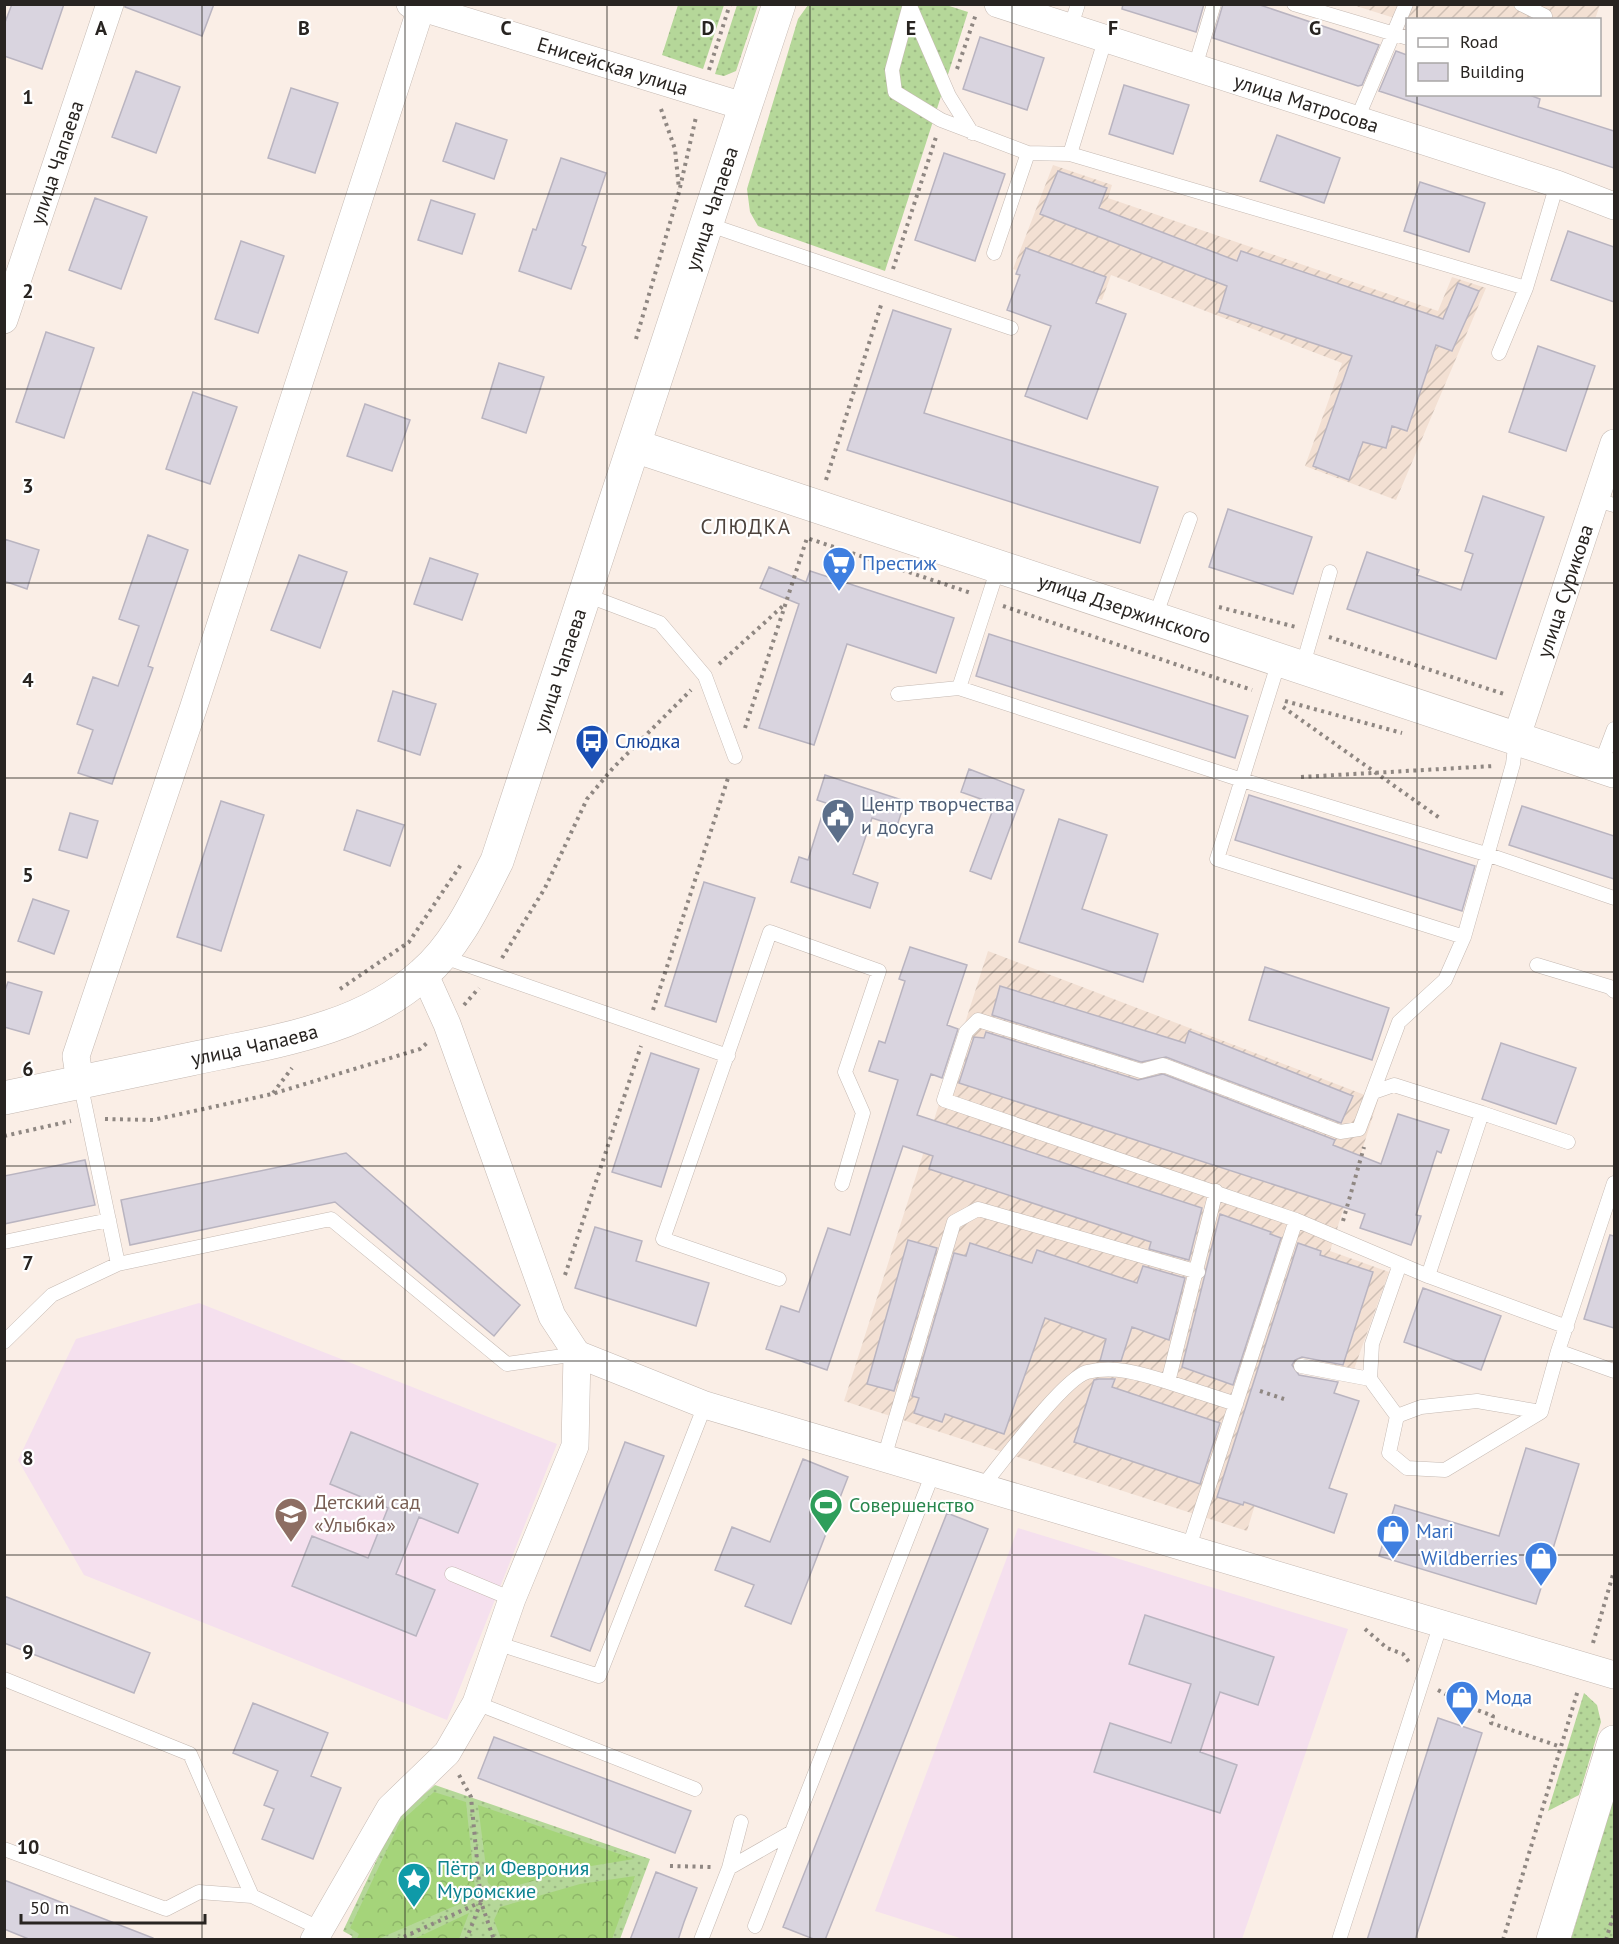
<svg xmlns="http://www.w3.org/2000/svg" width="1619" height="1944" font-family="'PT Sans',sans-serif">
<style>
.industrial{fill:url(#industrial-furrows)}
.education{fill:#f5e0ee}
.grass{fill:url(#grass-dots)}
.forest{fill:url(#forest-crowns)}
.building{fill:#d9d4df;stroke:#b9b4c0;stroke-width:1.5}
.lines{fill:none;stroke-linecap:round;stroke-linejoin:round}
.lane-casing{stroke:#c5b9b2;stroke-width:15}
.street-casing{stroke:#c5b9b2;stroke-width:28}
.secondary-casing{stroke:#c5b9b2;stroke-width:34}
.path{stroke:#8f8782;stroke-width:4;stroke-dasharray:3 4.5;stroke-linecap:butt}
.lane{stroke:#fff;stroke-width:14}
.street{stroke:#fff;stroke-width:27}
.secondary{stroke:#fff;stroke-width:33}
.grid{fill:none;stroke:#282421;stroke-width:1.5;stroke-opacity:0.55}
.labels{text-anchor:middle;stroke-width:4.5;stroke-linejoin:round;paint-order:stroke}
.street-label{font-size:20px;fill:#282421;stroke:#fff}
.shop-label{font-size:20px;fill:#366cbe;stroke:#fff;text-anchor:start}
.transit-label{font-size:20px;fill:#164399;stroke:#fff;text-anchor:start}
.service-label{font-size:20px;fill:#4e5e75;stroke:#fff;text-anchor:start}
.education-label{font-size:20px;fill:#785e54;stroke:#fff;text-anchor:start}
.leisure-label{font-size:20px;fill:#27864d;stroke:#fff;text-anchor:start}
.culture-label{font-size:20px;fill:#0d838f;stroke:#fff;text-anchor:start}
.neighbourhood-label{font-size:21px;letter-spacing:1.5px;fill:#4d433d;stroke:#fff}
.grid-label{font-size:20px;text-anchor:middle;font-weight:bold;fill:#282421;stroke:#fff;stroke-width:4.5;stroke-linejoin:round;paint-order:stroke}
</style>
<defs>
<pattern id="industrial-furrows" width="10" height="10" patternUnits="userSpaceOnUse" patternTransform="scale(1.5)"><rect width="10" height="10" fill="#f3e0d3"/><path d="M-1 1l2-2M0 10L10 0M9 11l2-2" fill="none" stroke="#d0c0b5"/></pattern>
<pattern id="grass-dots" width="8" height="8" patternUnits="userSpaceOnUse" patternTransform="scale(1.5)"><rect width="8" height="8" fill="#b5d799"/><path d="M2 2h.1M6 6h.1" fill="none" stroke="#9cb884" stroke-width="1.8" stroke-linecap="round"/></pattern>
<pattern id="forest-crowns" width="20" height="18" patternUnits="userSpaceOnUse" patternTransform="scale(1.5)"><rect width="20" height="18" fill="#a5d47a"/><path d="M2 6a3 3 0 1 1 6 0M12 15a3 3 0 1 1 6 0" fill="none" stroke="#8eb669"/></pattern>
</defs>
<rect width="100%" height="100%" fill="#faeee6"/>
<!-- industrial -->
<path class="industrial" d="M1353 5H1600L1595 19 1408 20 1407 22Z
M1053 165 1112 185 1108 198 1438 311 1452 277 1486 288 1396 500 1305 466 1342 363 1111 275 1102 300 1013 269Z
M988 951 1378 1100 1330 1251 1389 1272 1353 1372 1301 1354 1247 1531 844 1401Z"/>
<!-- education -->
<path class="education" d="M199 1303 557 1444 447 1720 84 1575 18 1460 76 1339Z
M1018 1528 1348 1629 1242 1939H963L875 1911Z"/>
<!-- grass -->
<path class="grass" d="M943 4 968 12 885 271 758 226 750 212 747 189 798 19 808 5Z
M678 5H724L703 69 662 55Z
M737 5H758L736 71 724 76 715 74Z
M1584 1693 1597 1705 1601 1722 1579 1795 1548 1811Z
M435 1785 650 1859 620 1939 351 1940 352 1936 343 1931 397 1817Z
M1614 1797V1939H1571Z"/>
<!-- forest -->
<path class="forest" d="M434 1792 466 1802 475 1889 471 1899 378 1939H357L359 1934 350 1928 400 1822Z
M478 1805 634 1859 579 1868 497 1891 488 1883Z
M635 1876 612 1939H501L494 1920 500 1907 580 1884Z
M469 1913 459 1939H414Z"/>
<!-- building -->
<path class="building" d="M12 4H64L42 69 4 56V25Z
M125 4H214L202 36 125 7Z
M1123 4H1204L1196 32 1122 9Z
M1223 4H1257L1379 45 1362 85 1358 86 1213 38Z
M980 37 1044 58 1027 110 963 89Z
M1396 51 1407 55V94H1527L1540 99 1538 107 1614 131V168L1379 91Z
M136 71 180 87 156 153 112 137Z
M1124 85 1189 105 1173 154 1109 134Z
M291 88 338 103 315 173 268 158Z
M456 123 507 140 494 179 443 161Z
M1277 135 1340 158 1324 203 1260 181Z
M944 153 1005 174 975 261 915 240Z
M561 158 606 173 582 245 586 247 571 289 519 271 533 229 536 230Z
M1058 171 1107 188 1099 208 1237 261 1241 251 1443 319 1458 283 1479 291 1452 351 1436 345 1407 431 1392 426 1386 448 1363 442 1349 480 1313 466 1352 356 1219 312 1227 286 1040 214Z
M1420 182 1485 203 1469 252 1404 231Z
M95 198 147 217 121 289 69 270Z
M431 200 475 214 462 254 418 240Z
M1568 231 1614 247V302L1551 280Z
M241 241 284 256 258 333 215 319Z
M1026 248 1106 277 1096 303 1126 314 1087 419 1025 396 1051 326 1007 310 1020 275 1016 274Z
M893 310 951 329 924 413 1158 487 1140 543 847 450Z
M46 332 94 348 64 438 16 422Z
M1538 346 1595 366 1566 451 1509 432Z
M499 363 544 377 526 433 482 418Z
M193 392 237 407 210 484 166 469Z
M365 404 410 420 392 471 347 456Z
M1483 496 1544 517 1496 659 1347 609 1367 552 1419 570 1417 575 1461 590 1473 554 1465 551Z
M1228 509 1312 537 1293 594 1209 567Z
M148 535 188 550 148 666 153 668 112 784 78 773 93 730 77 724 93 677 118 686 139 626 119 619Z
M4 539 39 550 27 589 4 581Z
M299 555 347 572 320 648 271 630Z
M430 558 478 574 462 620 414 604Z
M769 567 806 582 810 571 954 618 936 673 847 644 814 745 759 728 799 604 760 588Z
M989 634 1248 716 1235 758 976 676Z
M393 691 436 704 420 755 378 741Z
M969 769 1024 790 991 879 970 871 995 804 961 792Z
M825 775 905 801 897 826 872 818 853 874 878 883 870 908 791 882 799 857 808 860 817 831 826 803 817 800Z
M1249 795 1475 866 1462 911 1235 840Z
M221 801 264 815 221 951 177 937Z
M1522 806 1614 836V879L1509 845Z
M357 810 404 825 390 866 344 850Z
M70 813 98 821 87 858 59 850Z
M1059 819 1107 835 1082 909 1158 934 1143 982 1019 942Z
M704 882 755 898 716 1022 665 1006Z
M33 899 69 911 54 954 18 941Z
M910 947 967 965 947 1025 958 1029 942 1078 931 1074 917 1115 1202 1208 1189 1260 1149 1249 1151 1242 929 1169 933 1156 903 1146 827 1370 766 1349 781 1306 799 1312 828 1228 850 1235 898 1080 869 1071 879 1041 885 1043 905 981 899 979Z
M1265 967 1389 1008 1372 1060 1249 1020Z
M8 982 42 992 29 1034 4 1027V993Z
M1000 986 1185 1043 1189 1031 1353 1096 1341 1123 1166 1057 1141 1062 992 1015Z
M986 1032 1138 1080 1163 1074 1335 1140 1333 1145 1381 1164 1398 1114 1449 1130 1441 1153 1437 1151 1416 1215 1421 1216 1411 1245 1360 1228 1365 1214 959 1083 974 1037 984 1038Z
M1501 1043 1576 1068 1556 1124 1482 1099Z
M651 1053 699 1069 661 1187 612 1172Z
M346 1153 520 1305 494 1336 335 1202 130 1245 121 1200Z
M85 1160 95 1205 4 1224V1176Z
M1220 1214 1271 1232 1270 1234 1281 1238 1233 1385 1182 1367Z
M595 1227 642 1241 636 1261 709 1283 696 1326 575 1288Z
M1610 1235 1614 1236V1328L1584 1319Z
M908 1240 937 1248 894 1391 867 1384Z
M970 1243 1032 1263 1037 1250 1137 1283 1143 1266 1185 1278 1169 1340 1132 1327 1121 1361H1100L1106 1339 1045 1318 1004 1434 945 1414 942 1422 914 1413 919 1398 912 1396 954 1253 966 1256Z
M1298 1243 1321 1251 1320 1255 1373 1272 1343 1365 1302 1357 1295 1360 1292 1365 1299 1375 1338 1382 1334 1393 1359 1401 1329 1488 1347 1494 1334 1533 1244 1502 1243 1505 1217 1497Z
M1423 1288 1501 1316 1481 1370 1404 1342Z
M1099 1379H1115L1112 1387 1220 1423 1200 1484 1074 1442 1094 1380Z
M351 1432 478 1484 458 1533 419 1517 396 1574 435 1590 416 1636 292 1586 312 1536 368 1558 388 1508 330 1484Z
M625 1442 664 1456 590 1651 551 1636Z
M1526 1448 1579 1464 1536 1604 1379 1556 1395 1505 1499 1536Z
M803 1459 848 1477 791 1624 745 1606 754 1585 715 1570 732 1527 770 1542Z
M947 1513 988 1529 825 1940H816L783 1927Z
M4 1596 150 1653 134 1693 4 1643Z
M1145 1615 1274 1657 1258 1705 1220 1692 1200 1752 1237 1765 1220 1813 1094 1772 1110 1723 1171 1743 1191 1684 1129 1664Z
M253 1703 328 1733 311 1776 341 1788 313 1859 262 1839 274 1809 264 1805 278 1771 233 1753Z
M1438 1718 1482 1733 1415 1940H1367Z
M494 1737 691 1811 675 1853 478 1778Z
M656 1872 697 1888 684 1922 678 1940H630Z
M4 1880 153 1938V1940H31L4 1929Z"/>
<g class="lines">
<defs>
<path id="lane" d="M910 4 892 70 895 92 941 120 1028 153 1070 154
M1294 4 1408 38
M1521 4 1545 16
M910 6 949 96 972 133
M1070 29 1078 4
M1105 40 1070 154 1526 288
M1195 67 1214 4
M1357 119 1406 4
M707 224 1011 328
M994 253 1028 153
M1499 353 1526 288 1557 184
M1596 500 1614 505
M998 568 959 688 1242 780 1489 855 1614 898
M586 595 660 623 705 676 735 757
M1154 620 1190 519
M1279 661 1217 859 1464 937
M1302 668 1330 572
M898 694 959 688
M1600 766 1614 729
M441 956 728 1056
M1537 965 1610 987 1614 991
M80 1082 118 1264
M1374 1092 1394 1085 1482 1113
M1216 1191 1168 1382 1236 1404
M4 1242 109 1220
M1428 1276 1296 1220 944 1100 966 1032 978 1020 1141 1071 1163 1065 1340 1132 1359 1129 1399 1022 1445 980 1464 937 1513 764 1516 739
M779 1279 663 1239 770 932 879 971 845 1072 863 1113 842 1184
M1567 1327 1428 1276 1482 1113 1568 1142
M4 1342 52 1295 118 1264 331 1219 507 1364 577 1354
M1558 1351 1614 1371
M1301 1366 1370 1379
M1477 1401 1541 1412 1445 1470 1407 1468 1389 1453 1397 1416 1421 1407Z
M1541 1412 1558 1351 1614 1183
M1397 1416 1370 1379 1372 1344 1400 1264
M884 1458 954 1222 978 1209 1198 1272
M981 1488C1000 1465 1063 1379 1087 1372 1115 1365 1142 1374 1168 1382
M1188 1550 1296 1220
M452 1574 512 1599
M496 1643 599 1676 705 1405
M4 1679 190 1754 252 1896
M476 1703 695 1789
M4 1849 166 1909 199 1892 252 1896 319 1928
M729 1868 792 1832
M755 1926 933 1473
M701 1940 729 1868 741 1822
M1339 1940 1441 1623"/>
<g id="street">
<path id="s1" d="M410 4 746 107"/>
<path id="s2" d="M998 4 1557 184 1614 206"/>
<path id="s3" d="M4 320 110 4"/>
<path id="s4" d="M1516 739 1614 443"/>
<path d="M80 1082 76 1056 193 709 421 8"/>
<path d="M577 1354 705 1405 1614 1675"/>
<path d="M314 1940 390 1808 447 1753 476 1703 512 1599 575 1446 577 1354 552 1316 447 1024 424 973"/>
</g>
<g id="secondary">
<path id="s5" d="M635 446 1614 771"/>
<path id="s6" d="M4 1098C67 1085 129 1072 191 1059 271 1042 360 1031 423 974 457 945 477 900 497 861L779 4"/>
<path d="M1553 1940 1614 1742"/>
</g>
</defs>
<!-- lane casing -->
<use href="#lane" class="lane-casing"/>
<!-- street casing -->
<use href="#street" class="street-casing"/>
<!-- secondary casing -->
<use href="#secondary" class="secondary-casing"/>
<!-- path -->
<path class="path" d="M957 69 976 14
M709 70 730 4
M661 109 675 149 679 189
M893 269 936 137
M636 339 679 192 696 117
M826 480 882 302
M1003 606 1252 690
M1219 607 1296 627
M1329 637 1504 694
M719 664 784 605
M1285 701 1402 733
M1283 707 1441 819
M745 728 807 538 971 593
M1301 777 1494 766
M502 958 545 888 587 799 613 768 691 690
M340 989 409 942 462 863
M464 1005 479 988
M653 1010 729 775
M273 1093 292 1068
M105 1119 153 1120 272 1094 420 1049 428 1042
M4 1136 71 1121
M1343 1221 1364 1147
M565 1275 641 1046
M1260 1391 1284 1399
M1365 1629 1387 1648 1403 1654 1409 1662
M1593 1643 1614 1571
M1438 1690 1467 1706 1493 1716 1491 1723 1561 1747
M459 1775 471 1797 481 1902 494 1940
M670 1866 711 1867
M397 1940 481 1902
M466 1940 481 1902
M1503 1940 1578 1690
M1606 1940 1614 1913"/>
<!-- lane -->
<use href="#lane" class="lane"/>
<!-- street -->
<use href="#street" class="street"/>
<!-- secondary -->
<use href="#secondary" class="secondary"/>
</g>
<!-- grid -->
<path class="grid" d="M202 4V1940M405 4V1940M607 4V1940M810 4V1940M1012 4V1940M1214 4V1940M1417 4V20M1417 94V1940M4 194H1614M4 389H1614M4 583H1614M4 778H1614M4 972H1614M4 1166H1614M4 1361H1614M4 1555H1614M4 1750H1614"/>
<!-- icons -->
<defs>
<symbol id="supermarket-pin" viewBox="-11 -11 22 30"><path d="M0 17L-7.5 6A9.5 9.5 0 1 1 7.5 6Z" fill="#3f7fe0" stroke="#fff"/><path d="M-6-5.5h2.5l.6 2H6L4.5 2H-2.5L-4.4-4H-6ZM-1.5 3.2a1.3 1.3 0 1 0 .1 0ZM3 3.2a1.3 1.3 0 1 0 .1 0Z" fill="#fff"/></symbol>
<symbol id="bus-pin" viewBox="-11 -11 22 30"><path d="M0 17L-7.5 6A9.5 9.5 0 1 1 7.5 6Z" fill="#1a4fb4" stroke="#fff"/><path d="M-5-6H5V4H4V6H2V4H-2V6H-4V4H-5ZM-3.5-4V0h7V-4ZM-3.5 1.2v1.5H-2V1.2ZM2 1.2v1.5H3.5V1.2Z" fill="#fff"/></symbol>
<symbol id="civic-pin" viewBox="-11 -11 22 30"><path d="M0 17L-7.5 6A9.5 9.5 0 1 1 7.5 6Z" fill="#5c6f8a" stroke="#fff"/><path d="M-.6-6.5H3V-4.5H.6V-3L4-1V1h2V6H-6V1h2V-1L-.6-3ZM-1.2 2.5V6h2.4V2.5Z" fill="#fff"/></symbol>
<symbol id="stadium-pin" viewBox="-11 -11 22 30"><path d="M0 17L-7.5 6A9.5 9.5 0 1 1 7.5 6Z" fill="#2e9e5b" stroke="#fff"/><path d="M0-5a6.5 5 0 1 0 0 10a6.5 5 0 1 0 0-10ZM-3.5-1.8h7v3.6h-7Z" fill="#fff"/></symbol>
<symbol id="school-pin" viewBox="-11 -11 22 30"><path d="M0 17L-7.5 6A9.5 9.5 0 1 1 7.5 6Z" fill="#8d6e63" stroke="#fff"/><path d="M0-5L7-2L0 1L-7-2ZM-4 1L0 2.5L4 1V4Q0 6-4 4Z" fill="#fff"/></symbol>
<symbol id="shop-pin" viewBox="-11 -11 22 30"><path d="M0 17L-7.5 6A9.5 9.5 0 1 1 7.5 6Z" fill="#3f7fe0" stroke="#fff"/><path d="M-5-2.5h2.3a2.7 3.5 0 0 1 5.4 0H5L5.5 6h-11ZM-1.5-2.5h3a1.5 2.3 0 0 0-3 0Z" fill="#fff"/></symbol>
<symbol id="sight-pin" viewBox="-11 -11 22 30"><path d="M0 17L-7.5 6A9.5 9.5 0 1 1 7.5 6Z" fill="#0f9aa8" stroke="#fff"/><path d="M0-6L1.8-2.2L6-1.7L2.9 1.2L3.7 5.4L0 3.3L-3.7 5.4L-2.9 1.2L-6-1.7L-1.8-2.2Z" fill="#fff"/></symbol>
</defs>
<g fill-rule="evenodd">
<use href="#supermarket-pin" x="820" y="544" width="38" height="52"/>
<use href="#bus-pin" x="573" y="722" width="38" height="52"/>
<use href="#civic-pin" x="819" y="796" width="38" height="52"/>
<use href="#stadium-pin" x="807" y="1486" width="38" height="52"/>
<use href="#school-pin" x="272" y="1495" width="38" height="52"/>
<use href="#shop-pin" x="1374" y="1512" width="38" height="52"/>
<use href="#shop-pin" x="1522" y="1539" width="38" height="52"/>
<use href="#shop-pin" x="1443" y="1678" width="38" height="52"/>
<use href="#sight-pin" x="395" y="1860" width="38" height="52"/>
</g>
<g class="labels">
<!-- street labels -->
<g class="street-label">
<text dy="7" stroke="none"><textPath href="#s1" startOffset="212">Енисейская улица</textPath></text>
<text dy="7" stroke="none"><textPath href="#s2" startOffset="324">улица Матросова</textPath></text>
<text dy="7" stroke="none"><textPath href="#s3" startOffset="166">улица Чапаева</textPath></text>
<text dy="7" stroke="none"><textPath href="#s6" startOffset="1264">улица Чапаева</textPath></text>
<text dy="7" stroke="none"><textPath href="#s4" startOffset="156">улица Сурикова</textPath></text>
<text dy="7" stroke="none"><textPath href="#s5" startOffset="516">улица Дзержинского</textPath></text>
<text dy="7" stroke="none"><textPath href="#s6" startOffset="778">улица Чапаева</textPath></text>
<text dy="7" stroke="none"><textPath href="#s6" startOffset="256">улица Чапаева</textPath></text>
</g>
<!-- shop labels -->
<g class="shop-label">
<text x="862" y="570">Престиж</text>
<text x="1416" y="1538">Mari</text>
<text x="1518" y="1565" text-anchor="end">Wildberries</text>
<text x="1485" y="1704">Мода</text>
</g>
<!-- transit labels -->
<g class="transit-label">
<text x="615" y="748">Слюдка</text>
</g>
<!-- service labels -->
<g class="service-label">
<text x="861" y="811">Центр творчества<tspan x="861" dy="23">и досуга</tspan></text>
</g>
<!-- education labels -->
<g class="education-label">
<text x="314" y="1509">Детский сад<tspan x="314" dy="23">«Улыбка»</tspan></text>
</g>
<!-- leisure labels -->
<g class="leisure-label">
<text x="849" y="1512">Совершенство</text>
</g>
<!-- culture labels -->
<g class="culture-label">
<text x="437" y="1875">Пётр и Феврония<tspan x="437" dy="23">Муромские</tspan></text>
</g>
<!-- neighbourhood labels -->
<g class="neighbourhood-label">
<text x="746" y="534">СЛЮДКА</text>
</g>
</g>
<g class="grid-label">
<text x="101" y="35">A</text>
<text x="304" y="35">B</text>
<text x="506" y="35">C</text>
<text x="708" y="35">D</text>
<text x="911" y="35">E</text>
<text x="1113" y="35">F</text>
<text x="1315" y="35">G</text>
<text x="28" y="104">1</text>
<text x="28" y="298">2</text>
<text x="28" y="493">3</text>
<text x="28" y="687">4</text>
<text x="28" y="882">5</text>
<text x="28" y="1076">6</text>
<text x="28" y="1270">7</text>
<text x="28" y="1465">8</text>
<text x="28" y="1659">9</text>
<text x="28" y="1854">10</text>
</g>
<!-- border -->
<rect width="1619" height="1944" fill="none" stroke="#282421" stroke-width="12"/>
<!-- legend -->
<rect x="1406" y="18" width="195" height="78" fill="#ffffff" stroke="#a9a7a6" stroke-width="1.5"/>
<rect x="1418" y="38" width="30" height="9" fill="#ffffff" stroke="#a9a7a6" stroke-width="1.5"/>
<text x="1460" y="48" font-size="18" fill="#282421">Road</text>
<rect x="1418" y="63" width="30" height="18" fill="#d9d4df" stroke="#a9a7a6" stroke-width="1.5"/>
<text x="1460" y="78" font-size="18" fill="#282421">Building</text>
<!-- scale -->
<path d="M21 1914v9h184v-9" fill="none" stroke="#282421" stroke-width="3"/>
<text x="30" y="1914" font-size="18" fill="#282421" stroke="#ffffff" stroke-width="4.5" paint-order="stroke">50 m</text>
</svg>
